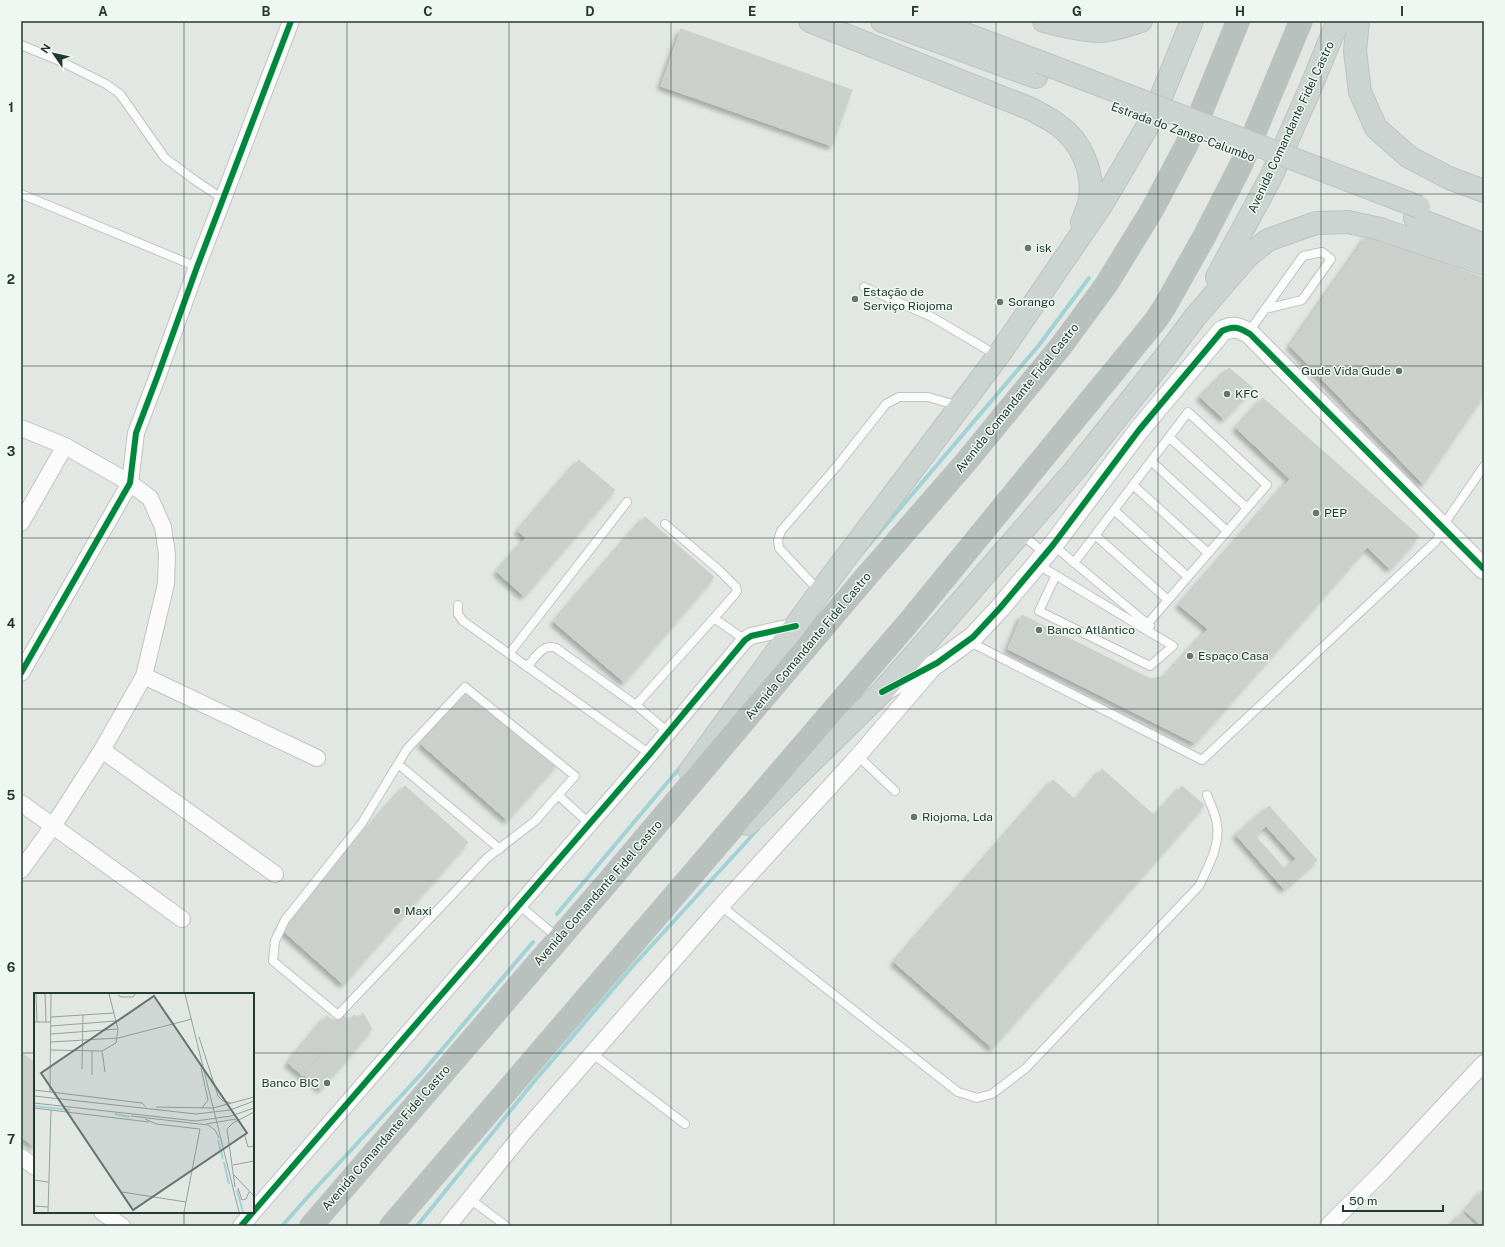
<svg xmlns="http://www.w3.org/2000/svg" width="1505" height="1247" font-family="'Public Sans',sans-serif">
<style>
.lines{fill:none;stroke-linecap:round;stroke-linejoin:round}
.stream{stroke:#a3d2d5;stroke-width:4}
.building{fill:#cbd0cd;stroke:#cbd0cd;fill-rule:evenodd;filter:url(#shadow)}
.service-casing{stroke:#bfc4c1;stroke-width:10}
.minor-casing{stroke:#bfc4c1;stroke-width:18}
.tertiary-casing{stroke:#bfc4c1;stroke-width:22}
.primary-casing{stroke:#bcc3c1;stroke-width:24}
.motorway-casing{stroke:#bcc3c1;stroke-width:24}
.service{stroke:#fbfbfb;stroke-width:8}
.minor{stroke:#fbfbfb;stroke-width:16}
.tertiary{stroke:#fbfbfb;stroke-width:20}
.primary{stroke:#ccd4d1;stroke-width:22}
.motorway{stroke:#b9c1bf;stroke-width:22}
.primary-bridge-casing{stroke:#bcc3c1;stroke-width:24;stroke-linecap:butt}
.primary-bridge{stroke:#ccd4d1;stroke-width:22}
.cycleway-casing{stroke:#eff7f2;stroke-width:8}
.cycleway{stroke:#00873e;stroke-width:6}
.grid{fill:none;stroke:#213931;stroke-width:1;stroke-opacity:0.55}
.poi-dot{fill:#657670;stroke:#eff7f2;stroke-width:1.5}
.labels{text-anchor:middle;stroke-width:3;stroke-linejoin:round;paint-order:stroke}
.street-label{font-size:12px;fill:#213931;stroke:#eff7f2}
.poi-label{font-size:12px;fill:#213931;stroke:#eff7f2;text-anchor:start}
.inset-river{fill:none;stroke:#a3d2d5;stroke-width:2}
.inset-road{fill:none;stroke:#95a19c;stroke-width:1}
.view{fill:#657670;fill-opacity:0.15;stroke:#657670;stroke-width:2}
.inset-edge{fill:none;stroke:#213931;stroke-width:2}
.neatline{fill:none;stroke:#213931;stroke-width:1.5}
.grid-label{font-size:13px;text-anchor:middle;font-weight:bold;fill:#213931}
</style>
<defs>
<filter id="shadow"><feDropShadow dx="-3.5" dy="3.5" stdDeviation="2" flood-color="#0004"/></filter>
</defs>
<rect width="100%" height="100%" fill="#e2e7e4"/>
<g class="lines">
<!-- stream -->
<path class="stream" d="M863 552 1039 345 1089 278
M557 914 682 765
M282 1226 305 1200 422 1073 533 942
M417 1226 532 1084 631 968 758 829"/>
</g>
<!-- building -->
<path class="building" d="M681 29 852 90 832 146 661 86Z
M1367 236 1484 278V395L1423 484 1290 346Z
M1229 368 1253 388 1224 419 1200 397Z
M1263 398 1419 536 1390 569 1367 547 1195 743 1008 649 1022 615 1151 679 1165 676 1208 629 1179 605 1290 479 1236 428Z
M579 460 615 490 524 596 497 572 526 538 518 531Z
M645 517 714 577 624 682 554 622Z
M471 688 557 764 507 820 421 744Z
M1102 769 1155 816 1182 786 1204 805 992 1048 894 962 1053 780 1076 800Z
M405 786 468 842 343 984 280 928Z
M1269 806 1317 860 1284 889 1236 835ZM1266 826 1296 859 1285 869 1255 836Z
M363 1013 372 1029 321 1089 303 1074 354 1015 358 1018Z
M341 1014 350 1021 303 1076 288 1063 327 1016 334 1022Z
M21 1053 35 1062V1147L21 1137Z
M1484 1189V1200L1479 1195Z
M1479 1195 1484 1200V1224L1482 1226 1465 1211Z
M1462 1213 1476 1226H1451Z"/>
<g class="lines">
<defs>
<path id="service" d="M21 45 60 61 106 84 120 94 165 158 196 181 223 199
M21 194 197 267
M864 287 932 317 998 356
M1248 333 1303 256 1322 252 1331 259 1302 300 1265 309
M1169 437 1247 508
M1151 461 1227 531
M1133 485 1208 553
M1114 510 1188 577
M665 524 719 570 736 587 737 591 735 594 714 618 745 640
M1442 527 1484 466
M1021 534 1046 554
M1095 535 1168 600
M1053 545 1150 626
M1074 563 1188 412 1267 485 1144 628
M1037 564 1173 646
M1056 575 1039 611 1150 666 1173 646
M820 592 779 548 778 540 781 531 837 466 886 404 899 397H928L959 406
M458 605V614L463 621 650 754
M968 641 1202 760 1435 542 1444 529
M509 654 627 502
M527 667C535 658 543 643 556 648L636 705
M465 687 575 776 535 821 487 858 338 1015 273 961 275 941 285 920 362 823 407 749Z
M668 732 636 705 714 618
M858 756 895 791
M398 764 500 849
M558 795 590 824
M519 905 558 938
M721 906 958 1092 977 1098 992 1094 1026 1068 1199 886C1209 865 1222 843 1216 819 1214 811 1210 803 1207 795
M593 1054 685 1124
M470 1199 506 1226"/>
<path id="minor" d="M21 428 65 446 130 483 150 498 163 527 167 554 166 584 144 676 102 750 53 826 21 870
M21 523 65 446
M21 673 130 483 136 433 158 375 197 267 291 21
M144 676 317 758
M102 750 275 874
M21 803 182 919
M21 1157 35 1167
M102 1212 122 1226
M241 1226 650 754 745 640 751 636 796 626
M448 1226 523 1133 721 906 858 756 934 667
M1328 1226 1382 1172 1484 1063"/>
<path id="tertiary" d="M885 690 937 663 973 637 1000 608 1053 545 1139 430 1222 331C1234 325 1240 328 1250 334L1484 569"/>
<path id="primary" d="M810 21 1031 109C1040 114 1050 119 1058 125 1081 141 1094 171 1090 199 1089 206 1085 215 1082 222
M882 21 1036 77
M931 21 1040 62
M1044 21C1062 26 1083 31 1101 31 1114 30 1128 25 1141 21
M1358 21 1355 51 1360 92 1376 128 1409 157 1449 178 1484 191
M1415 218 1484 245
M1217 277 1271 177 1310 89 1338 21
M690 771 820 592 998 356 1102 204 1146 129 1161 97 1192 21
M748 824 882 692 947 618 1075 470 1169 352 1195 317 1248 256 1268 240 1316 223 1348 222 1380 229 1484 264"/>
<path id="motorway" d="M311 1226 607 883 865 578 965 463 1061 346 1106 285 1152 210 1187 144 1201 112 1238 21
M391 1226 908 623 1156 320 1164 308 1204 237 1241 165 1301 21"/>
</defs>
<!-- service casing -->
<use href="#service" class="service-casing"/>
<!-- minor casing -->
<use href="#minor" class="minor-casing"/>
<!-- tertiary casing -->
<use href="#tertiary" class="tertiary-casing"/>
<!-- primary casing -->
<use href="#primary" class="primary-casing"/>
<!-- motorway casing -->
<use href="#motorway" class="motorway-casing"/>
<!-- service -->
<use href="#service" class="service"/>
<!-- minor -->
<use href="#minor" class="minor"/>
<!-- tertiary -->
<use href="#tertiary" class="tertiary"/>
<!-- primary -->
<use href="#primary" class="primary"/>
<!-- motorway -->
<use href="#motorway" class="motorway"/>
<defs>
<path id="primary-bridge" d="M1040 62 1419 207"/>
</defs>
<!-- primary-bridge casing -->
<use href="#primary-bridge" class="primary-bridge-casing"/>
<!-- primary-bridge -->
<use href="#primary-bridge" class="primary-bridge"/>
<defs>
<path id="cycleway" d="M21 673 130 483 136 433 158 375 197 267 291 21
M882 692 937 663 973 637 1000 608 1053 545 1139 430 1222 331C1234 325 1240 328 1250 334L1484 569
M241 1226 650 754 745 640 751 636 796 626"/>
</defs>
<!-- cycleway casing -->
<use href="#cycleway" class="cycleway-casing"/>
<!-- cycleway -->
<use href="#cycleway" class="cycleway"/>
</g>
<!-- grid -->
<path class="grid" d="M184 21V994M347 21V1226M509 21V1226M671 21V1226M834 21V1226M996 21V1226M1158 21V1226M1321 21V1226M21 194H1484M21 366H1484M21 538H1484M21 709H1484M21 881H1484M21 1053H35M253 1053H1484M184 1212V1226"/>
<!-- markers -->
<g class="poi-dot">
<circle cx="1028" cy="248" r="4"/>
<circle cx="855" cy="299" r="4"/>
<circle cx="1000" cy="302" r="4"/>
<circle cx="1399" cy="371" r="4"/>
<circle cx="1227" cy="394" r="4"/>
<circle cx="1316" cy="513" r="4"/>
<circle cx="1039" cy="630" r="4"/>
<circle cx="1190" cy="656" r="4"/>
<circle cx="914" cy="817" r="4"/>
<circle cx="397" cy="911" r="4"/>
<circle cx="327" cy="1083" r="4"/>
</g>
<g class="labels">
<!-- street labels -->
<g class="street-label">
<text transform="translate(1291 127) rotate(-65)" y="4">Avenida Comandante Fidel Castro</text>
<text transform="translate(1183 132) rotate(20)" y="4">Estrada do Zango-Calumbo</text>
<text transform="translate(1017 398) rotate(-51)" y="4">Avenida Comandante Fidel Castro</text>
<text transform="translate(808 646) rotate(-50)" y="4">Avenida Comandante Fidel Castro</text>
<text transform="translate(598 893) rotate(-49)" y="4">Avenida Comandante Fidel Castro</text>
<text transform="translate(386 1138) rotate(-49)" y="4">Avenida Comandante Fidel Castro</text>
</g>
<!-- poi labels -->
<g class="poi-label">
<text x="1036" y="252">isk</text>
<text x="863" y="296">Estação de<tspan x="863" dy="14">Serviço Riojoma</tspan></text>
<text x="1008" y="306">Sorango</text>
<text x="1391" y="375" text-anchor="end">Gude Vida Gude</text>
<text x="1235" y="398">KFC</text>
<text x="1324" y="517">PEP</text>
<text x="1047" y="634">Banco Atlântico</text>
<text x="1198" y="660">Espaço Casa</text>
<text x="922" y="821">Riojoma, Lda</text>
<text x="405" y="915">Maxi</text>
<text x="319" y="1087" text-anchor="end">Banco BIC</text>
</g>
</g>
<!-- overview -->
<g transform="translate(34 993)">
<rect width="220" height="220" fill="#e2e7e4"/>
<path class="inset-river" d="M0 113 36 117M81 121 96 124M184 147 189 166M190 169 195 191M203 197 209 219"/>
<path class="inset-road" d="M2 1 3 29M11 1 12 29M151 1 205 219M84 2 87 4H99L101 1M17 24 80 20M0 29H17M17 33 82 28M17 41 84 36M165 44 184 103 189 108 197 110M17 49 84 45 158 26M16 57 68 58 82 50 84 36 75 1M68 58 71 79M167 75 174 107 168 115M48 76 49 22M58 82V58M0 97 108 110 112 114M16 99 17 1M0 103 162 121 196 117 220 108M0 110 162 128 197 123 220 115M122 114 179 115 220 104M0 115 115 129M97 123 174 132 181 137 185 145M111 126 122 131 166 136 150 219M172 131 202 126M211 143 214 154 220 153M199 172 220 168M200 182 220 203M0 187 14 189M201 194 193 136 199 130 220 119M204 195 208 207 212 206 215 199M88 199 152 209M0 213 14 214M14 219 17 117"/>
<path class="view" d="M120 3 213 140 99 217 7 80Z"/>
<rect width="220" height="220" class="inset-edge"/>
</g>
<!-- border -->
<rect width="1505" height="1247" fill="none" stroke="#eff7f2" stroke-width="44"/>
<!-- north arrow -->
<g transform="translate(54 54) rotate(304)" stroke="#eff7f2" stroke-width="3" paint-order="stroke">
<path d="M0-3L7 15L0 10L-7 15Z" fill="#213931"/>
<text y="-6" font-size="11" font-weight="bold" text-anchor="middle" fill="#213931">N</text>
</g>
<!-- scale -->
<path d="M1343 1205v6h100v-6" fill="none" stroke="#213931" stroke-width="2"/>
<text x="1349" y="1205" font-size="12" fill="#213931" stroke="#eff7f2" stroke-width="3" paint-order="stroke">50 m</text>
<rect x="22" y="22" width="1461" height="1203" class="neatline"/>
<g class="grid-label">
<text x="103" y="16">A</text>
<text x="266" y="16">B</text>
<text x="428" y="16">C</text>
<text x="590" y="16">D</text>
<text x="752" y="16">E</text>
<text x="915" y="16">F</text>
<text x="1077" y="16">G</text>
<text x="1240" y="16">H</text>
<text x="1402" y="16">I</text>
<text x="11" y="112">1</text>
<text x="11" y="284">2</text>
<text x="11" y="456">3</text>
<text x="11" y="628">4</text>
<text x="11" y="800">5</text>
<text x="11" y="972">6</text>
<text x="11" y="1144">7</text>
</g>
</svg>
